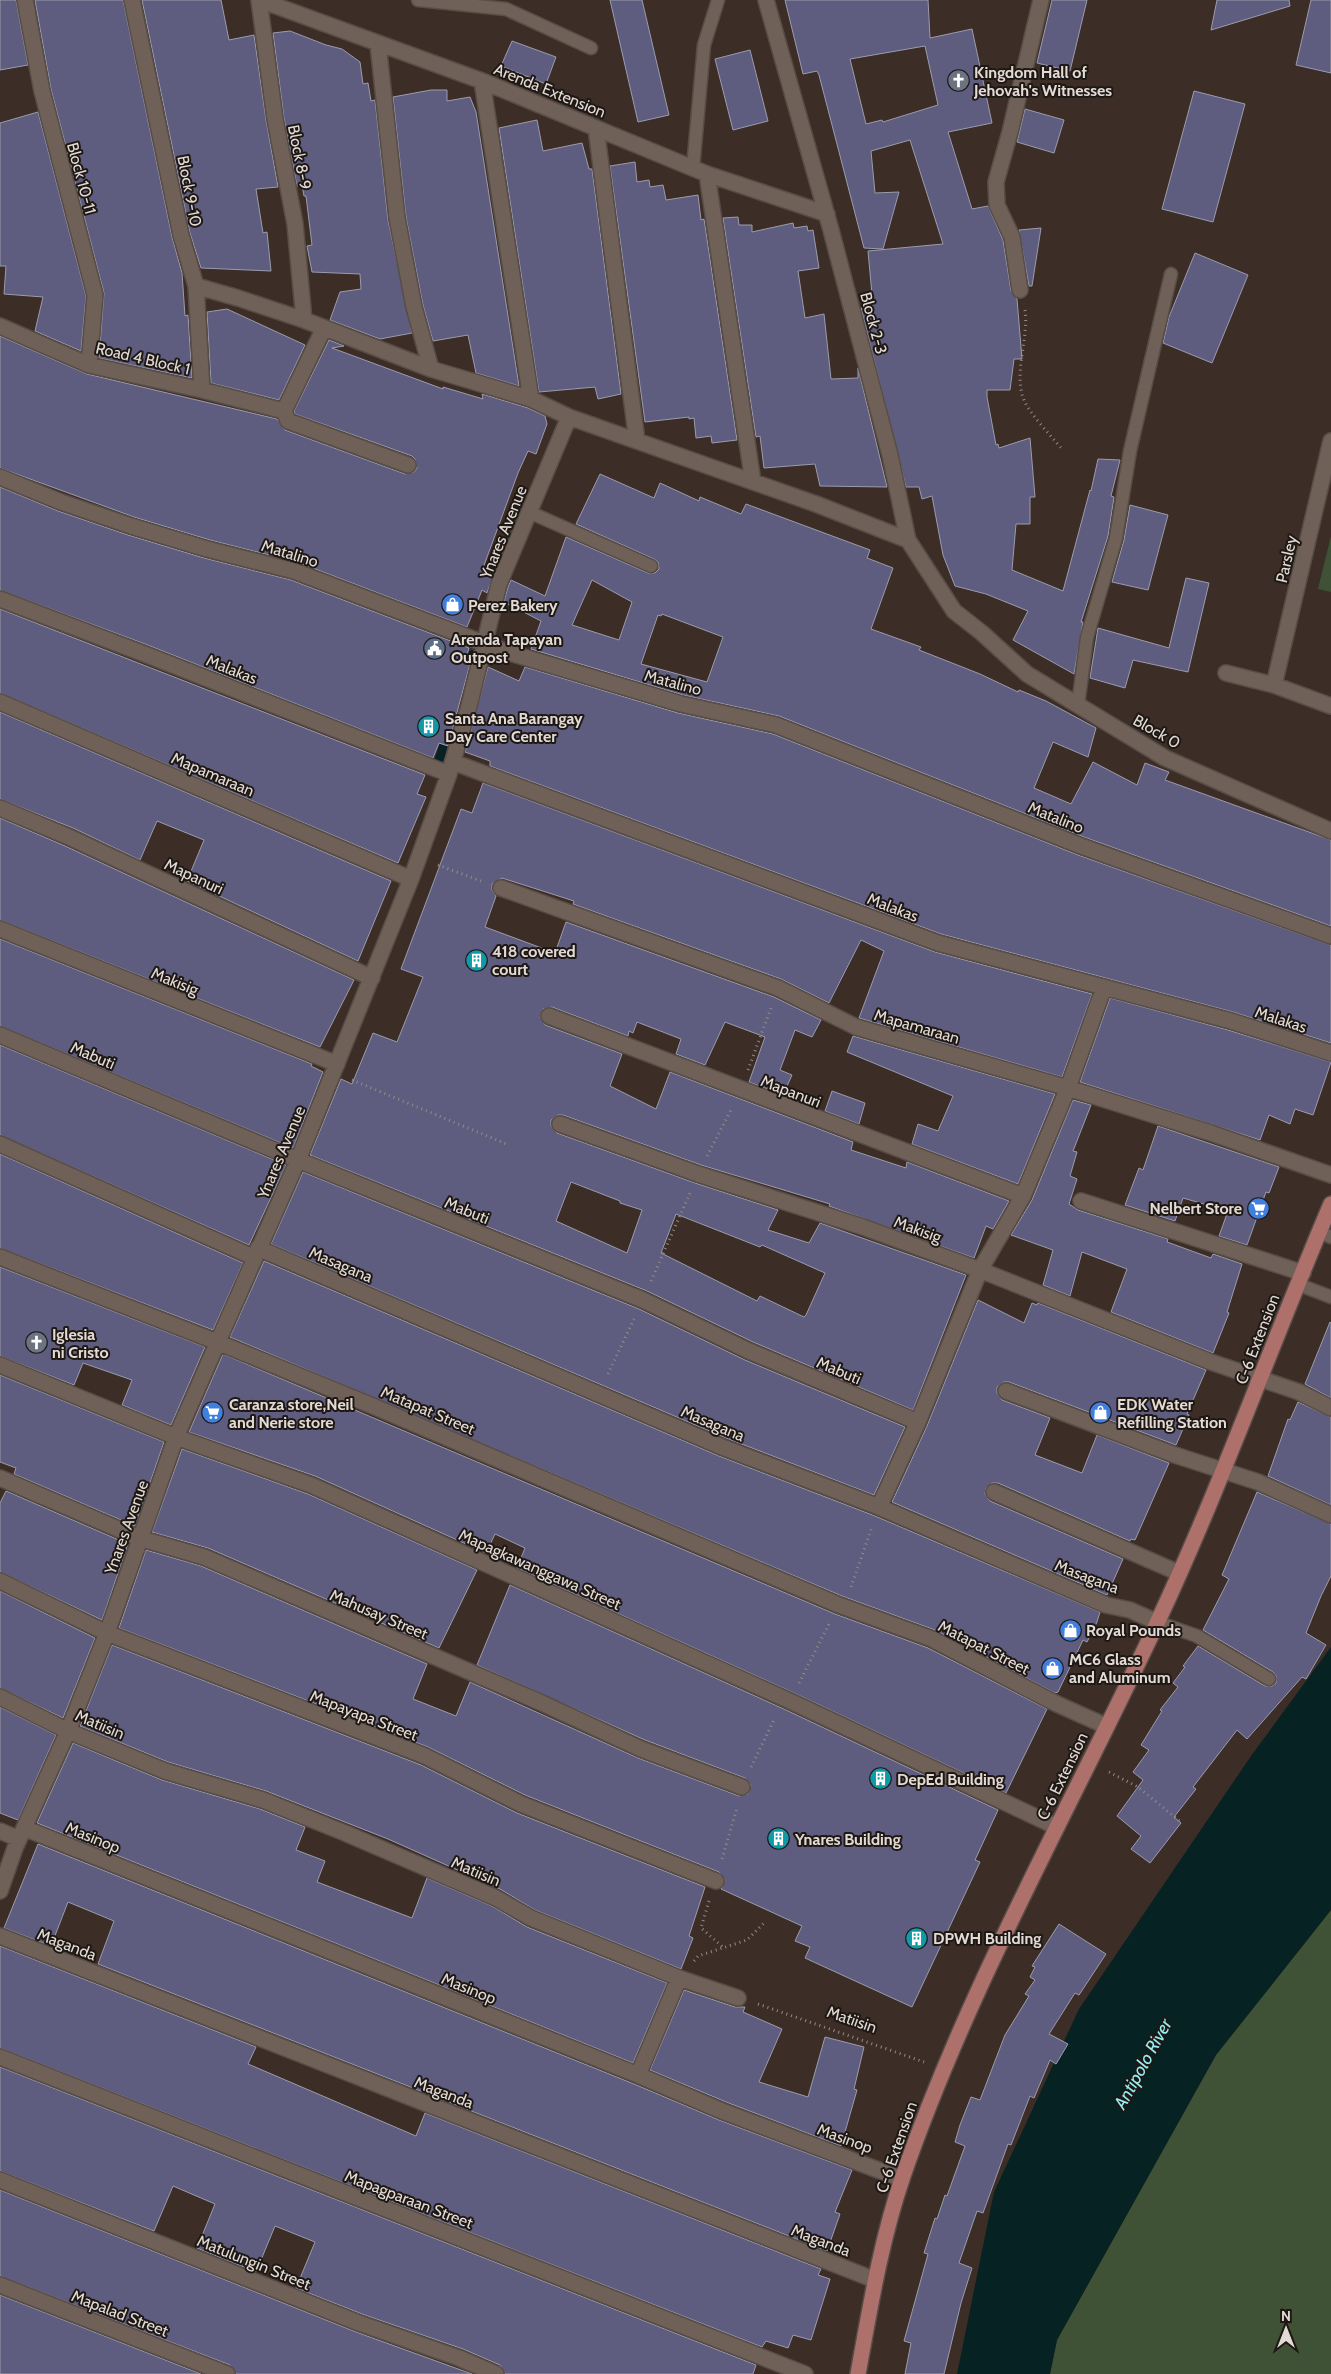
<svg xmlns="http://www.w3.org/2000/svg" width="1331" height="2374" font-family="Cabin,sans-serif">
<style>
.green{fill:#3f5236}
.water{fill:#062223}
.lines{fill:none;stroke-linecap:round;stroke-linejoin:round}
.stream{stroke:#062223;stroke-width:9}
.building{fill:#5e5c7f;stroke:#9c9cac;fill-rule:evenodd}
.lane-casing{stroke:#584d46;stroke-width:15}
.street-casing{stroke:#584d46;stroke-width:18}
.primary-casing{stroke:#584d46;stroke-width:18}
.path{stroke:#968b85;stroke-width:3;stroke-dasharray:1 4;stroke-linecap:butt}
.lane{stroke:#6f6058;stroke-width:12}
.street{stroke:#6f6058;stroke-width:15}
.primary{stroke:#ae706b;stroke-width:15}
.labels{text-anchor:middle;stroke-width:4;stroke-linejoin:round;paint-order:stroke}
.poi-label{font-size:16px;font-weight:bold;fill:#e3dad5;stroke:#1e1814;text-anchor:start}
.street-label{font-size:16px;fill:#e3dad5;stroke:#1e1814}
.water-label{font-size:18px;font-style:italic;fill:#96eef4;stroke:#1e1814}
</style>
<rect width="100%" height="100%" fill="#3c2e27"/>
<!-- green -->
<path class="green" d="M1331 536V592L1318 589Z
M1331 1910V2374H1050L1057 2340 1216 2055Z"/>
<!-- water -->
<path class="water" d="M1331 1647V1910L1216 2055 1057 2340 1050 2374H957L994 2192 1079 2009 1251 1756Z"/>
<g class="lines">
<!-- stream -->
<path class="stream" d="M467 670 472 655
M432 765 437 767 447 735"/>
</g>
<!-- building -->
<path class="building" d="M0 0H16L28 65 0 70Z
M35 0H123L172 237 182 273 185 316 188 315 192 378 99 358 104 293 51 89Z
M142 0H221L229 40 254 35 266 120 278 187 256 189 263 233 267 232 271 271 201 268 190 233Z
M610 0H642L669 115 638 122Z
M785 0H928L930 38 972 29 992 123 948 132 972 209 988 206 1003 240 1011 291 1017 299 1022 359H1014L1010 390H987V397L996 445 998 444 999 448 1030 438 1035 497H1030V524H1016L1012 570 1063 591 1090 490 1091 491 1098 459 1120 460 1111 496 1114 497 1108 536 1081 622H1083L1074 674 1013 640 1028 611 986 594 955 586 943 555 932 496 922 499 919 487H906L861 308 873 305 868 251 943 244 910 140 871 151 875 193 899 192 883 249 864 248 819 75 817 71 803 74ZM925 46 938 105 883 122 882 120 866 124 850 59Z
M1052 0H1087L1070 71 1037 63Z
M1217 0H1289L1290 6 1211 30Z
M1311 0H1331V73L1296 65Z
M290 31 326 45 342 49 360 62 363 84 368 83 371 101 375 100 388 220 412 333 380 339 330 320 340 292 361 289 360 274 312 272 307 246 312 245 306 196H304L302 185 297 186 284 118 273 33Z
M512 41 556 57 546 84 501 66Z
M750 50 768 121 733 130 715 59Z
M431 90H447V101L470 97 476 112 519 386 476 373 468 335 433 341 423 305 406 217 393 97Z
M1194 91 1245 104 1213 222 1162 209Z
M1025 109 1064 120 1054 153 1017 142Z
M38 112 86 296 81 351 35 331 43 297 4 294 6 266H0V123Z
M537 120 543 151 582 143 589 169H592L621 394 598 399 595 387 539 392 499 128Z
M635 162 637 182 649 180 650 187 663 185 666 200 698 195 701 220 704 219 737 440 712 443 711 436 696 438 694 418 689 419V417L645 422 610 166Z
M738 217 739 225H752V232L793 223 794 228 807 226 808 231 813 230 819 268 798 271 805 318 824 314 831 379 858 378V368L887 487 820 486 815 464 764 468 760 436 756 437 723 218Z
M1041 228 1032 286H1029L1019 230Z
M1195 253 1248 275 1212 363 1163 343 1169 317Z
M227 309 305 345 279 400 211 383 207 312Z
M0 336 87 374 277 419 285 430 405 474 414 472 417 468 415 459 412 456 295 414 294 411 329 340 344 346 332 348 443 389V387L483 399 482 394 528 408 545 416 547 424 536 454 528 451 518 473 483 568 494 573 487 593 482 590 467 627 297 562 210 540 134 517 0 468Z
M600 474 654 498 660 483 699 501 700 497 741 514 746 504 870 550 867 558 893 568 871 629 921 647 919 650 980 674 1018 692 1019 690 1046 701 1096 728 1088 757 1053 742 1034 788 1071 804 1093 762 1137 785 1145 763 1169 772 1165 780 1331 840V926L1084 837 779 716 683 695 531 649 541 621 504 602 508 587 511 580 545 596 566 537 648 573H655L659 569 658 562 654 559 576 524ZM592 580 632 602 619 640 572 625ZM662 614 723 637 707 682 641 664 658 615 661 616Z
M0 487 58 511 128 535 204 558 291 580 469 648 466 658 471 660 448 746 439 743 433 758 145 644 0 590Z
M1130 505 1168 515 1148 590 1112 582 1124 540Z
M1186 578 1209 583 1188 672 1133 660 1125 688 1090 678 1098 628 1169 648Z
M0 609 425 775 417 794 426 797 398 863 0 693Z
M488 667 519 681 525 667 678 713 773 734 1078 855 1331 945V1043L1233 1012 941 934 490 766V761L465 752Z
M0 712 391 881 358 961 187 881 204 840 157 821 140 860 73 828 0 799Z
M483 783 935 952 1092 994 1062 1077 859 1018 884 951 861 940 829 1003 781 979 573 904 574 901 502 878 492 884V890L496 896 485 927 555 953 566 922 774 997 821 1020 812 1037 795 1030 780 1070 792 1075 783 1095 749 1082 765 1037 725 1022 705 1065 676 1054 681 1039 637 1022 633 1033 629 1031 628 1036 552 1007 543 1009 540 1017 545 1025 622 1054 610 1086 656 1109 670 1072 853 1142 851 1150 906 1168 907 1162 1009 1201 993 1229 986 1226 974 1258 829 1206 830 1204 701 1165 563 1115H558L551 1120V1126L557 1133 695 1183 778 1210 768 1230 809 1243 820 1223 966 1275 913 1410 753 1342 647 1291 310 1155 341 1079 352 1084 373 1033 397 1042 423 977 401 969 461 809 472 813ZM571 1182 620 1201V1203L642 1210 627 1253 556 1221ZM676 1214 760 1247 762 1245 825 1273 806 1315 804 1317 760 1296 757 1301 661 1253Z
M0 818 65 846 354 980 320 1047 0 920Z
M0 939 312 1064 311 1066 323 1072 293 1148 0 1026Z
M1110 998 1228 1030 1331 1062 1313 1115 1295 1109 1290 1124 1269 1115 1260 1140 1080 1082Z
M853 1036 1055 1094 1018 1184 912 1144 918 1124 938 1131 953 1096 847 1052Z
M0 1045 286 1165 249 1245 0 1135Z
M832 1091 865 1103 859 1124 825 1111Z
M1073 1100 1091 1105 1073 1151 1077 1152 1070 1176 1077 1179 1069 1204 1078 1210 1168 1239 1167 1242 1211 1258 1213 1254 1242 1264 1227 1312 1229 1313 1213 1353 1111 1312 1127 1269 1082 1252 1070 1296 1043 1285 1053 1250 1011 1235 1032 1200Z
M1158 1126 1279 1167 1269 1193 1266 1192 1247 1245 1219 1236 1228 1211 1183 1198 1175 1221 1125 1205 1139 1168 1143 1170Z
M0 1154 243 1263 213 1330 0 1248Z
M303 1172 639 1309 745 1360 905 1427 874 1495 726 1438 271 1244Z
M264 1261 719 1456 875 1516 1100 1612 1097 1622 1087 1642 1083 1640 1058 1692 1055 1693 935 1630 842 1596 230 1337Z
M0 1267 205 1347 171 1425 122 1405 132 1380 83 1363 74 1385 0 1356Z
M978 1300 1024 1323 1032 1303 1037 1305 1038 1303 1206 1370 1187 1414 1189 1415 1176 1445 1009 1382H1004L997 1387V1393L1002 1400 1050 1418 1035 1455 1082 1473 1097 1435 1169 1463 1135 1540 1131 1539 1130 1541 998 1483H992L986 1488 985 1494 990 1501 1123 1559 1107 1595 892 1502 927 1426Z
M1330 1322 1331 1323V1398L1305 1384Z
M223 1354 835 1614 928 1648 1047 1709 1006 1793 794 1693 517 1568 525 1548 495 1534 486 1553 315 1476 189 1432Z
M0 1375 164 1442 135 1526 14 1474 16 1468 0 1462Z
M1298 1402 1331 1417V1505L1268 1476 1288 1419 1290 1420Z
M182 1449 308 1494 477 1570 439 1648 208 1548 152 1532Z
M6 1491 128 1544 102 1620 0 1572V1503Z
M1257 1492 1331 1524V1576L1321 1596 1306 1633 1326 1645 1306 1679 1302 1677 1247 1739 1237 1730 1193 1787 1196 1789 1174 1817 1181 1823 1150 1863 1131 1849 1141 1836 1117 1816 1143 1780 1133 1772 1149 1750 1141 1745 1162 1711 1160 1710 1178 1687 1173 1683 1185 1667 1183 1666 1198 1646 1265 1686H1272L1276 1683V1676L1273 1672 1203 1630 1229 1579 1222 1575Z
M146 1550 201 1566 427 1664 413 1699 456 1716 470 1682 638 1758 739 1796 748 1794 751 1785 745 1778 645 1740 477 1665 510 1585 786 1710 998 1810 975 1860 980 1862 912 2007 805 1958 810 1947 795 1941 802 1926 721 1889 725 1880 719 1872 525 1795 428 1747 119 1628Z
M0 1591 95 1638 63 1718 0 1688Z
M112 1645 421 1765 517 1813 705 1887 689 1936 693 1938 681 1969 535 1910 500 1889 388 1839 266 1791 168 1762 80 1726Z
M0 1707 56 1735 18 1820 0 1813Z
M73 1743 162 1780 260 1809 305 1827 296 1850 325 1861 317 1882 412 1918 427 1878 492 1906 527 1927 667 1983 633 2063 37 1823Z
M38 1844 634 2084 719 2120 852 2170 835 2212 840 2214 827 2251 98 1964 114 1921 68 1902 51 1946 4 1928Z
M1059 1924 1106 1954 1079 1995 1075 1993 1049 2034 1068 2044 1056 2064 1050 2060 1034 2098 1030 2096 1011 2145 1008 2144 983 2213 977 2211 959 2263 972 2268 961 2303 944 2374H905L911 2343 904 2341 928 2254 924 2253 935 2218 937 2219 945 2195 947 2196 965 2146 955 2142 960 2125 971 2097 980 2100 1005 2035 1029 1996 1025 1994 1035 1980 1030 1977 1035 1967 1032 1966Z
M0 1946 256 2047 248 2064 416 2136 425 2113 821 2269 818 2275 830 2279 811 2340 793 2335 788 2348 766 2341 762 2347 0 2048Z
M684 1990 735 2007H745L743 2012 782 2029 759 2082 808 2097 825 2037 864 2047 854 2089 857 2090 841 2146 726 2102 650 2070Z
M0 2067 756 2365 753 2374H505L500 2365 463 2349 362 2314 296 2288 315 2242 275 2226 256 2272 197 2248 215 2204 173 2186 154 2231 0 2171Z
M0 2190 356 2332 472 2374H236L230 2365 0 2276Z
M0 2295 201 2374H0Z"/>
<g class="lines">
<defs>
<path id="lane" d="M418 0 506 9 591 48
M693 168 704 45 718 0
M529 512 651 566
M1078 705 1087 637 1116 538 1130 451 1171 274
M1319 1232 1331 1237
M1297 1284 1331 1297
M1157 1622 1197 1636 1269 1679"/>
<path id="street" d="M25 0 42 91 95 295 89 365
M132 0 181 235 196 286 202 390
M259 0 275 119 295 224 304 320
M260 0 482 81 707 174 827 214
M766 0 831 230 890 455 908 540 954 611 982 633 1027 674 1165 758 1331 831
M378 44 397 218 414 307 431 369
M482 81 531 399
M596 128 637 441
M707 174 753 482
M196 286 238 298 304 320 431 369 531 399 569 417 816 504 908 540
M1020 290 1012 237 997 205 996 182 1010 132 1041 0
M0 326 89 365 202 390 284 411
M324 328 284 411 288 421 408 465
M0 477 61 502 131 526 207 549 294 571 507 652 681 704 776 725 1081 846 1331 936
M0 599 142 653 449 774
M1226 673 1274 685 1331 706
M1274 685 1331 441
M0 702 411 879
M453 762 938 943 1231 1021 1331 1053
M0 808 69 837 372 978
M501 888 778 988 856 1027 1068 1088 1211 1133 1331 1175
M0 929 337 1064
M549 1016 1023 1196
M0 1035 298 1160 643 1300 749 1351 918 1422
M560 1124 698 1174 863 1227 980 1270 1211 1362 1299 1392 1331 1408
M0 1144 253 1257
M1081 1201 1303 1273
M258 1248 722 1447 879 1507 1106 1605 1130 1610 1157 1622
M0 1257 217 1342 368 1404 839 1605 932 1639 1057 1704 1106 1726
M0 1365 176 1437 311 1485 790 1701 1057 1827
M1006 1391 1175 1455 1258 1482 1331 1515
M0 1478 139 1538 204 1557 542 1703 641 1749 742 1787
M994 1492 1179 1573
M879 1507 918 1422 980 1270 1023 1196 1068 1088 1104 987
M0 1581 107 1633 425 1756 521 1804 716 1881
M0 1697 68 1731 165 1771 263 1800 345 1833 496 1898 531 1918 679 1978 738 1998
M24 1828 638 2075 722 2111 902 2179
M0 1831 19 1839
M0 1891 15 1848 68 1731 107 1633 176 1437 298 1160 411 879 449 774 469 706 499 584 569 417
M0 1936 875 2280
M0 2057 805 2374
M638 2075 679 1978
M0 2180 359 2323 459 2358 496 2374
M0 2285 227 2374"/>
<path id="primary" d="M858 2374C870 2308 881 2240 903 2176 970 1983 1072 1805 1158 1621 1222 1484 1272 1342 1331 1204"/>
</defs>
<!-- lane casing -->
<use href="#lane" class="lane-casing"/>
<!-- street casing -->
<use href="#street" class="street-casing"/>
<!-- primary casing -->
<use href="#primary" class="primary-casing"/>
<!-- path -->
<path class="path" d="M1025 310C1029 338 1013 374 1024 400 1029 413 1052 437 1062 449
M438 865 481 881
M748 1070 771 1008
M352 1080 509 1145
M707 1156 732 1108
M651 1281 690 1193
M608 1374 634 1319
M851 1587 872 1527
M799 1683 829 1624
M751 1767 775 1718
M1109 1772 1138 1787 1182 1823
M722 1859 737 1808
M709 1901 701 1928 724 1948
M694 1961 698 1956 747 1940 766 1921
M758 2004 924 2062"/>
<!-- lane -->
<use href="#lane" class="lane"/>
<!-- street -->
<use href="#street" class="street"/>
<!-- primary -->
<use href="#primary" class="primary"/>
</g>
<!-- icons -->
<defs>
<symbol id="church-disc" viewBox="-11 -11 22 22"><circle r="9.5" fill="#6b7280" stroke="#1e1814"/><path d="M-1.2-6h2.4v3.5h3.3v2.4h-3.3V6h-2.4V-.1h-3.3v-2.4h3.3Z" fill="#fff"/></symbol>
<symbol id="shop-disc" viewBox="-11 -11 22 22"><circle r="9.5" fill="#3f7fe0" stroke="#1e1814"/><path d="M-5-2.5h2.3a2.7 3.5 0 0 1 5.4 0H5L5.5 6h-11ZM-1.5-2.5h3a1.5 2.3 0 0 0-3 0Z" fill="#fff"/></symbol>
<symbol id="civic-disc" viewBox="-11 -11 22 22"><circle r="9.5" fill="#5c6f8a" stroke="#1e1814"/><path d="M-.6-6.5H3V-4.5H.6V-3L4-1V1h2V6H-6V1h2V-1L-.6-3ZM-1.2 2.5V6h2.4V2.5Z" fill="#fff"/></symbol>
<symbol id="building-disc" viewBox="-11 -11 22 22"><circle r="9.5" fill="#0f9aa8" stroke="#1e1814"/><path d="M-4-6H4V6H1V3H-1V6H-4ZM-2.5-4.3h1.7v1.8h-1.7ZM.8-4.3h1.7v1.8H.8ZM-2.5-1h1.7V.8h-1.7ZM.8-1h1.7V.8H.8Z" fill="#fff"/></symbol>
<symbol id="supermarket-disc" viewBox="-11 -11 22 22"><circle r="9.5" fill="#3f7fe0" stroke="#1e1814"/><path d="M-6-5.5h2.5l.6 2H6L4.5 2H-2.5L-4.4-4H-6ZM-1.5 3.2a1.3 1.3 0 1 0 .1 0ZM3 3.2a1.3 1.3 0 1 0 .1 0Z" fill="#fff"/></symbol>
</defs>
<g fill-rule="evenodd">
<use href="#church-disc" x="946" y="68" width="25" height="25"/>
<use href="#shop-disc" x="440" y="592" width="25" height="25"/>
<use href="#civic-disc" x="422" y="636" width="25" height="25"/>
<use href="#building-disc" x="416" y="714" width="25" height="25"/>
<use href="#building-disc" x="464" y="948" width="25" height="25"/>
<use href="#supermarket-disc" x="1246" y="1196" width="25" height="25"/>
<use href="#church-disc" x="24" y="1330" width="25" height="25"/>
<use href="#supermarket-disc" x="200" y="1400" width="25" height="25"/>
<use href="#shop-disc" x="1088" y="1400" width="25" height="25"/>
<use href="#shop-disc" x="1058" y="1618" width="25" height="25"/>
<use href="#shop-disc" x="1040" y="1656" width="25" height="25"/>
<use href="#building-disc" x="868" y="1766" width="25" height="25"/>
<use href="#building-disc" x="766" y="1826" width="25" height="25"/>
<use href="#building-disc" x="904" y="1926" width="25" height="25"/>
</g>
<g class="labels">
<!-- poi labels -->
<g class="poi-label">
<text x="974" y="78">Kingdom Hall of<tspan x="974" dy="18">Jehovah's Witnesses</tspan></text>
<text x="468" y="611">Perez Bakery</text>
<text x="451" y="645">Arenda Tapayan<tspan x="451" dy="18">Outpost</tspan></text>
<text x="445" y="724">Santa Ana Barangay<tspan x="445" dy="18">Day Care Center</tspan></text>
<text x="492" y="957">418 covered<tspan x="492" dy="18">court</tspan></text>
<text x="1242" y="1214" text-anchor="end">Nelbert Store</text>
<text x="52" y="1340">Iglesia<tspan x="52" dy="18">ni Cristo</tspan></text>
<text x="229" y="1410">Caranza store,Neil<tspan x="229" dy="18">and Nerie store</tspan></text>
<text x="1117" y="1410">EDK Water<tspan x="1117" dy="18">Refilling Station</tspan></text>
<text x="1086" y="1636">Royal Pounds</text>
<text x="1069" y="1665">MC6 Glass<tspan x="1069" dy="18">and Aluminum</tspan></text>
<text x="897" y="1785">DepEd Building</text>
<text x="795" y="1845">Ynares Building</text>
<text x="933" y="1944">DPWH Building</text>
</g>
<!-- street labels -->
<g class="street-label">
<text transform="translate(550 90) rotate(22)" y="6">Arenda Extension</text>
<text transform="translate(300 157) rotate(79)" y="6">Block 8-9</text>
<text transform="translate(82 178) rotate(75)" y="6">Block 10-11</text>
<text transform="translate(190 191) rotate(79)" y="6">Block 9-10</text>
<text transform="translate(874 323) rotate(75)" y="6">Block 2-3</text>
<text transform="translate(143 358) rotate(13)" y="6">Road 4 Block 1</text>
<text transform="translate(503 532) rotate(-68)" y="6">Ynares Avenue</text>
<text transform="translate(290 553) rotate(17)" y="6">Matalino</text>
<text transform="translate(1286 559) rotate(-77)" y="6">Parsley</text>
<text transform="translate(232 669) rotate(22)" y="6">Malakas</text>
<text transform="translate(673 682) rotate(15)" y="6">Matalino</text>
<text transform="translate(1157 731) rotate(30)" y="6">Block 0</text>
<text transform="translate(213 774) rotate(23)" y="6">Mapamaraan</text>
<text transform="translate(1056 817) rotate(22)" y="6">Matalino</text>
<text transform="translate(194 876) rotate(25)" y="6">Mapanuri</text>
<text transform="translate(893 907) rotate(21)" y="6">Malakas</text>
<text transform="translate(175 981) rotate(22)" y="6">Makisig</text>
<text transform="translate(1281 1019) rotate(18)" y="6">Malakas</text>
<text transform="translate(917 1026) rotate(16)" y="6">Mapamaraan</text>
<text transform="translate(93 1055) rotate(23)" y="6">Mabuti</text>
<text transform="translate(791 1091) rotate(21)" y="6">Mapanuri</text>
<text transform="translate(281 1152) rotate(-67)" y="6">Ynares Avenue</text>
<text transform="translate(467 1210) rotate(22)" y="6">Mabuti</text>
<text transform="translate(918 1229) rotate(20)" y="6">Makisig</text>
<text transform="translate(341 1264) rotate(23)" y="6">Masagana</text>
<text transform="translate(1257 1339) rotate(-69)" y="6">C-6 Extension</text>
<text transform="translate(839 1370) rotate(23)" y="6">Mabuti</text>
<text transform="translate(428 1410) rotate(23)" y="6">Matapat Street</text>
<text transform="translate(713 1423) rotate(23)" y="6">Masagana</text>
<text transform="translate(126 1527) rotate(-70)" y="6">Ynares Avenue</text>
<text transform="translate(540 1569) rotate(24)" y="6">Mapagkawanggawa Street</text>
<text transform="translate(1087 1576) rotate(21)" y="6">Masagana</text>
<text transform="translate(379 1614) rotate(23)" y="6">Mahusay Street</text>
<text transform="translate(984 1647) rotate(27)" y="6">Matapat Street</text>
<text transform="translate(364 1715) rotate(21)" y="6">Mapayapa Street</text>
<text transform="translate(100 1724) rotate(23)" y="6">Matiisin</text>
<text transform="translate(1062 1776) rotate(-64)" y="6">C-6 Extension</text>
<text transform="translate(93 1837) rotate(22)" y="6">Masinop</text>
<text transform="translate(476 1871) rotate(23)" y="6">Matiisin</text>
<text transform="translate(67 1944) rotate(21)" y="6">Maganda</text>
<text transform="translate(469 1988) rotate(22)" y="6">Masinop</text>
<text transform="translate(852 2019) rotate(19)" y="6">Matiisin</text>
<text transform="translate(444 2092) rotate(21)" y="6">Maganda</text>
<text transform="translate(845 2138) rotate(20)" y="6">Masinop</text>
<text transform="translate(896 2147) rotate(-71)" y="6">C-6 Extension</text>
<text transform="translate(409 2199) rotate(21)" y="6">Mapagparaan Street</text>
<text transform="translate(821 2240) rotate(21)" y="6">Maganda</text>
<text transform="translate(254 2262) rotate(22)" y="6">Matulungin Street</text>
<text transform="translate(120 2313) rotate(21)" y="6">Mapalad Street</text>
</g>
<!-- water labels -->
<g class="water-label">
<text transform="translate(1143 2064) rotate(-61)" y="6">Antipolo River</text>
</g>
</g>
<!-- north arrow -->
<g transform="translate(1286 2329)" stroke="#1e1814" stroke-width="4" paint-order="stroke">
<path d="M0-4L9 19L0 12L-9 19Z" fill="#e3dad5"/>
<text y="-8" font-size="14" font-weight="bold" text-anchor="middle" fill="#e3dad5">N</text>
</g>
</svg>
